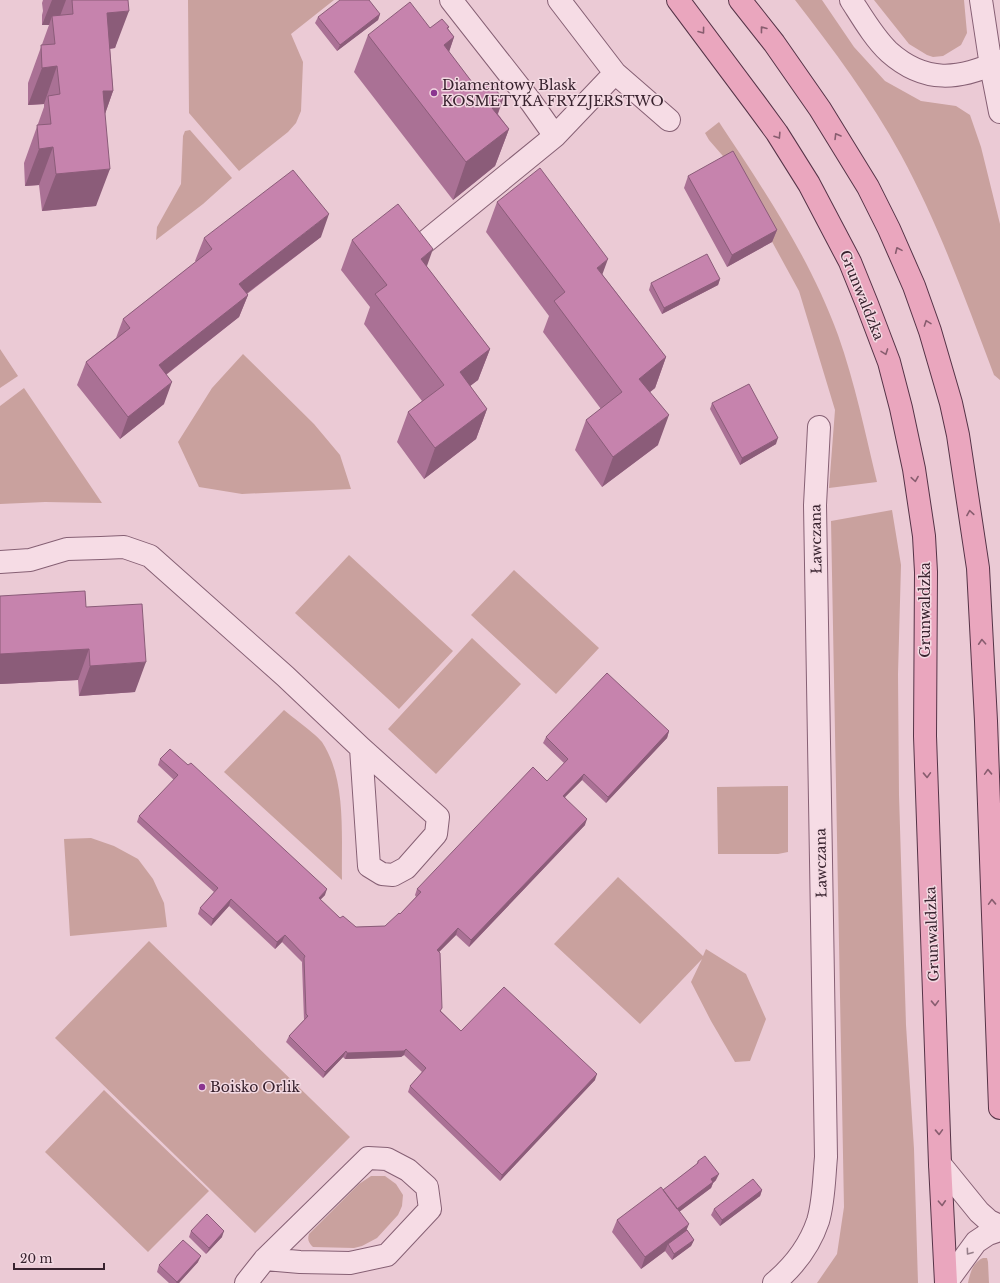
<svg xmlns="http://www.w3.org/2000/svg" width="1000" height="1283" font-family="'Libre Baskerville',serif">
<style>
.green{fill:#c9a19e}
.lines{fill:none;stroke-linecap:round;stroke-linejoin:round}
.minor-casing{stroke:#866074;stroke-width:24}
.major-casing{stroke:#553347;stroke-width:24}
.minor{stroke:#f6dce5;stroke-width:22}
.major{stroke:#eaa6be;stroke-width:22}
.wall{fill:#aa7195}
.shaded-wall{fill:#8b5c79}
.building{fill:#c683ad;stroke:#8b5c79}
.oneway{stroke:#885d6f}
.oneway2{stroke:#977f8a}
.poi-dot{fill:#8b3590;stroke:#f3d9e2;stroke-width:1.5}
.labels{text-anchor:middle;stroke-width:3;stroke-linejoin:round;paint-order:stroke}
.poi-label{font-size:14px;fill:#38222e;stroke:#f3d9e2;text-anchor:start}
.street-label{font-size:14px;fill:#38222e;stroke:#f3d9e2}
</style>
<rect width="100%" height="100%" fill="#ebcad5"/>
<!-- green -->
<path class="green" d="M188 0H334L291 34 303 62 301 111 296 123 288 132 239 171 189 113Z
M795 0H822L854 47 885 81 921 101 956 106 970 115 981 147 1000 224V380L994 375C966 301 939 225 901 155 871 100 833 49 795 0Z
M874 0H964L967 33 961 45 943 56 933 57 927 55 909 44Z
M719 122C764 190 810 258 838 335 855 383 865 432 877 482L829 488 835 410 799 291 729 163 709 140 705 133Z
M190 130 232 178 203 204 156 240 157 227 181 184 183 136 185 131Z
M0 349 18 376 0 388Z
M243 354 314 424 340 455 351 489 242 494 199 487 178 442 212 388Z
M24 388 102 503 45 502 0 504V406Z
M892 510 901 565 898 674 899 795 906 1025 914 1149 918 1283H817L837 1254 844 1207 831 521Z
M349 555 453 651 399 709 295 613Z
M514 570 599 648 556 694 471 615Z
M472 638 521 684 436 774 388 729Z
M284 710C293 718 316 734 322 742 347 780 341 836 342 880L224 772Z
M788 786V852L778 854H718L717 787Z
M91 838 114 846 138 859 153 879 164 903 167 927 70 936 64 839Z
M618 877 703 956 706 949 746 974 766 1019 750 1061 735 1062 711 1021 691 982 702 959 640 1024 554 944Z
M149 941 350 1137 255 1233 55 1038Z
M104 1090 209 1191 148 1252 45 1152Z
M371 1176H385L396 1184 403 1195 402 1206 398 1215 377 1238 362 1246 354 1248 313 1247C309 1243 307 1240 309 1234L359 1184Z
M983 1258H987L988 1262 989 1283H968C970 1273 973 1262 983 1258Z"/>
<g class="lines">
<defs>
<path id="minor" d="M451 0 531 102 555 136
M559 0 615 73 669 120
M851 0C862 17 874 38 889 52 925 84 959 80 1000 61
M981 0 991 66 1000 112
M425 242 555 136 615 73
M0 562 30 560 67 549 101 548 124 547 150 556 285 676 361 748 369 866 382 874 393 875 406 868 436 834 438 817 361 748
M940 1164 979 1212 989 1221 1000 1226
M246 1283 265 1259 368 1158 387 1159 408 1170 427 1187 430 1209 387 1255 350 1263 300 1262 265 1259
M774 1283C793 1267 810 1245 818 1221 824 1201 824 1178 826 1157L815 505 819 427
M946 1283 976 1242 988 1234 1000 1230"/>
<path id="major" d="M678 0 755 103 777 133 809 184 850 262 867 304 889 362 901 408 914 469 924 536 926 572 925 736 940 1164 946 1283
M740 0 774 43 820 109 868 187 889 229 914 286 930 331 951 403 958 435 978 568 986 721 1000 1108"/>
</defs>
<!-- minor casing -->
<use href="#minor" class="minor-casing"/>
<!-- major casing -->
<use href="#major" class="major-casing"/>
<!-- minor -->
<use href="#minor" class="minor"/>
<!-- major -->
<use href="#major" class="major"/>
</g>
<!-- wall -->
<path class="wall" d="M43 0H128L115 48 110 49 113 91 105 114 96 206 42 211 39 185 25 186 24 163 44 107V104L28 105V83L49 25H42V15L43 11 42 3Z
M380 14 378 20 337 51 315 23 318 17Z
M449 27 448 29 454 37 449 52 478 90 497 89 496 90 503 99 498 114 509 129 495 166 453 200 354 72 368 35 430 28Z
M688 176 777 230 772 242 727 267 684 188Z
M497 202 602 274 666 357 655 388 650 392 658 445 602 487 575 450 586 420 601 409 543 332 549 316 486 232Z
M321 237 247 294 248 295 239 317 166 375 164 404 120 439 77 385 86 362 116 338 123 319 196 262 195 261 204 238Z
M352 240 427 267 490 349 478 380 470 386 487 409 476 439 424 479 397 442 408 412 422 401 364 324 370 307 341 270Z
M720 279 718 285 662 314 649 290 651 283Z
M712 403 776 444 740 465 710 409Z
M0 596 86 607 135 692 79 696 78 680 0 684Z
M669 731 667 738 606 803 582 780 565 797 585 825 469 947 456 935 439 952 441 1011 461 1031 595 1080 500 1181 408 1092 410 1086 422 1072 404 1055 401 1057 345 1059 343 1057 323 1078 286 1042 289 1036 304 1020 302 964V962L282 942 275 949 229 906 211 926 198 914 200 908 214 892 137 822 139 816 174 780 158 765 160 759 325 895 320 900 340 918 356 927 385 926 400 914 416 897 415 895 417 889 547 781 564 763 543 743 546 737Z
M698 1161 716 1180 713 1183 711 1188 679 1212 687 1230 694 1240 691 1246 672 1260 665 1251 641 1269 612 1232 617 1220 663 1190 696 1165Z
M762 1190 760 1196 720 1226 711 1215 714 1209Z
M191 1231 222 1237 206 1254 189 1237Z
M198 1262 179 1283H169L157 1272 159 1265Z"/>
<!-- shaded-wall -->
<path class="shaded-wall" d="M52 0H66L57 24 52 16 49 25H42Z
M129 11 115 48 94 50 107 13Z
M380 14 378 20 337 51 340 45Z
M454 37 441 75 444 45Z
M57 66 44 104 28 105 42 68Z
M103 91H113L100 128Z
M503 99 489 137 492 108Z
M509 129 495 166 453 200 466 162Z
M53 147 39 185 25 186 39 149Z
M110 169 96 206 42 211 56 174Z
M329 214 321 237 230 306 239 284Z
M777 230 772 242 727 267 732 255Z
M433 249 422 280 421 259Z
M608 259 597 289V268Z
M720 279 718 285 662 314 664 308Z
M248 295 239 317 150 387 159 365Z
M490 349 478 380 449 402 460 372Z
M666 357 655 388 628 410 639 379Z
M172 382 164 404 120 439 128 417Z
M487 409 476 439 424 479 435 448Z
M669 415 658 445 602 487 613 457Z
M778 438 776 444 740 465 742 458Z
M89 649 78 680 0 684V654Z
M146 662 135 692 79 696 90 666Z
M669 731 667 738 606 803 608 797Z
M584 774 582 780 560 802 563 796Z
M587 819 585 825 469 947 471 940Z
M327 889 325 895 316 904 319 898Z
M231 899 229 906 211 926 213 919Z
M458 928 456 935 435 956 437 950Z
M285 935 282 942 275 949 277 942Z
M406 1049 404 1055 401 1057 345 1059 347 1053Z
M346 1051 343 1057 323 1078 325 1072Z
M597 1074 595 1080 500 1181 502 1175Z
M719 1174 716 1180 713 1183 711 1188 671 1218 673 1212 711 1179Z
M762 1190 760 1196 720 1226 722 1220Z
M689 1224 684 1236 668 1244 665 1251 641 1269 645 1257Z
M224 1231 222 1237 206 1254 209 1248Z
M694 1240 691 1246 672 1260 674 1254Z
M201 1256 198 1262 179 1283H176Z"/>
<!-- building -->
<path class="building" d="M72 0H128L129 11 107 13 113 91H103L110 169 56 174 53 147 39 149 37 125 51 124 48 96 60 94 57 66 42 68 41 45 55 44 52 16 73 14Z
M340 0H369L380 14 340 45 318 17Z
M410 2 430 28 442 19 449 27 447 28 454 37 444 45 478 90 490 81 497 89 496 90 503 99 492 108 509 129 466 162 368 35Z
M733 151 777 230 732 255 688 176Z
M540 168 608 259 597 268 666 357 639 379 669 415 613 457 586 420 622 392 554 301 565 292 497 202Z
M293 170 329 214 239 284 248 295 159 365 172 382 128 417 86 362 130 328 123 319 212 249 204 238Z
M398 204 433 249 421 259 490 349 460 372 487 409 435 448 408 412 444 385 375 294 387 285 352 240Z
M707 254 720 279 664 308 651 283Z
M749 384 778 438 742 458 712 403Z
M85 591 86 607 142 604 146 662 90 666 89 649 0 654V596Z
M607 673 669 731 608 797 584 774 563 796 587 819 471 940 458 928 437 950 440 953 442 1008 440 1011 461 1031 504 987 597 1074 502 1175 410 1086 426 1068 406 1049 404 1051 347 1053 346 1051 325 1072 289 1036 308 1016 306 1014 304 958 305 956 285 935 277 942 231 899 213 919 200 908 218 888 139 816 178 775 160 759 170 749 188 765 191 763 327 889 319 898 340 918 343 916 356 927 385 926 399 913 400 914 421 892 417 889 533 767 547 781 568 759 546 737Z
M705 1156 719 1174 711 1179 713 1182 677 1209 663 1190 698 1163V1161Z
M753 1179 762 1190 722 1220 714 1209Z
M661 1187 689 1224 645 1257 617 1220Z
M207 1214 224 1231 209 1248 191 1231Z
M687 1230 694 1240 674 1254 668 1244Z
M183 1240 201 1256 177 1282 159 1265Z"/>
<!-- one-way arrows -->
<defs><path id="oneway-chevron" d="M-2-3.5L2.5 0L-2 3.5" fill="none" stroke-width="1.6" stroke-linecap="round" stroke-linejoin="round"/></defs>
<g class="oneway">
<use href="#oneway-chevron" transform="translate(763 29) rotate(-128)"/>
<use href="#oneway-chevron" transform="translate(702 31) rotate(53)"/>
<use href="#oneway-chevron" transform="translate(778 136) rotate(57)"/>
<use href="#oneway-chevron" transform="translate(837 136) rotate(-121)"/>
<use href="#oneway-chevron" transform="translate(898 250) rotate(-114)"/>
<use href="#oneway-chevron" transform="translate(927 323) rotate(-110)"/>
<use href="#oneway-chevron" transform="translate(885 352) rotate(70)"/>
<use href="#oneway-chevron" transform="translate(915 479) rotate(81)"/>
<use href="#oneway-chevron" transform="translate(970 513) rotate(-99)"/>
<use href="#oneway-chevron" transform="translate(982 642) rotate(-93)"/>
<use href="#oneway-chevron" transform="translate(988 772) rotate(-92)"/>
<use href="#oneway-chevron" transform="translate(927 775) rotate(88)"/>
<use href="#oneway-chevron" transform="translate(992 902) rotate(-92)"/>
<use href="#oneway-chevron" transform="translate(935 1003) rotate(88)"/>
<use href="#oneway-chevron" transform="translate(939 1132) rotate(88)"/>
<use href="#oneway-chevron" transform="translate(942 1203) rotate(87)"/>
</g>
<use class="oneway2" href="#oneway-chevron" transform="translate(969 1252) rotate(126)"/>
<!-- markers -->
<g class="poi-dot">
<circle cx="434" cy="93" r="4"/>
<circle cx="202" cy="1087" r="4"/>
</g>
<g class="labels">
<!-- poi labels -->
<g class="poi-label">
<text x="442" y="90">Diamentowy Blask<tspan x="442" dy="16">KOSMETYKA FRYZJERSTWO</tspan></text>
<text x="210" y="1092">Boisko Orlik</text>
</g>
<!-- street labels -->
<g class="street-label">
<text transform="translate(862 295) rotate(68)" y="5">Grunwaldzka</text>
<text transform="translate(816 539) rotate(-91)" y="5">Ławczana</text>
<text transform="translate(925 610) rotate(-90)" y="5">Grunwaldzka</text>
<text transform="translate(821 863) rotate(-91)" y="5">Ławczana</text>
<text transform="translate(932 934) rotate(-92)" y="5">Grunwaldzka</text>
</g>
</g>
<!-- scale -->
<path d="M14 1263v6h90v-6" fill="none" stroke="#38222e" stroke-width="2"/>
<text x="20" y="1263" font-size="12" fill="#38222e" stroke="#f3d9e2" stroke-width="3" paint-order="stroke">20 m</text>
</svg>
